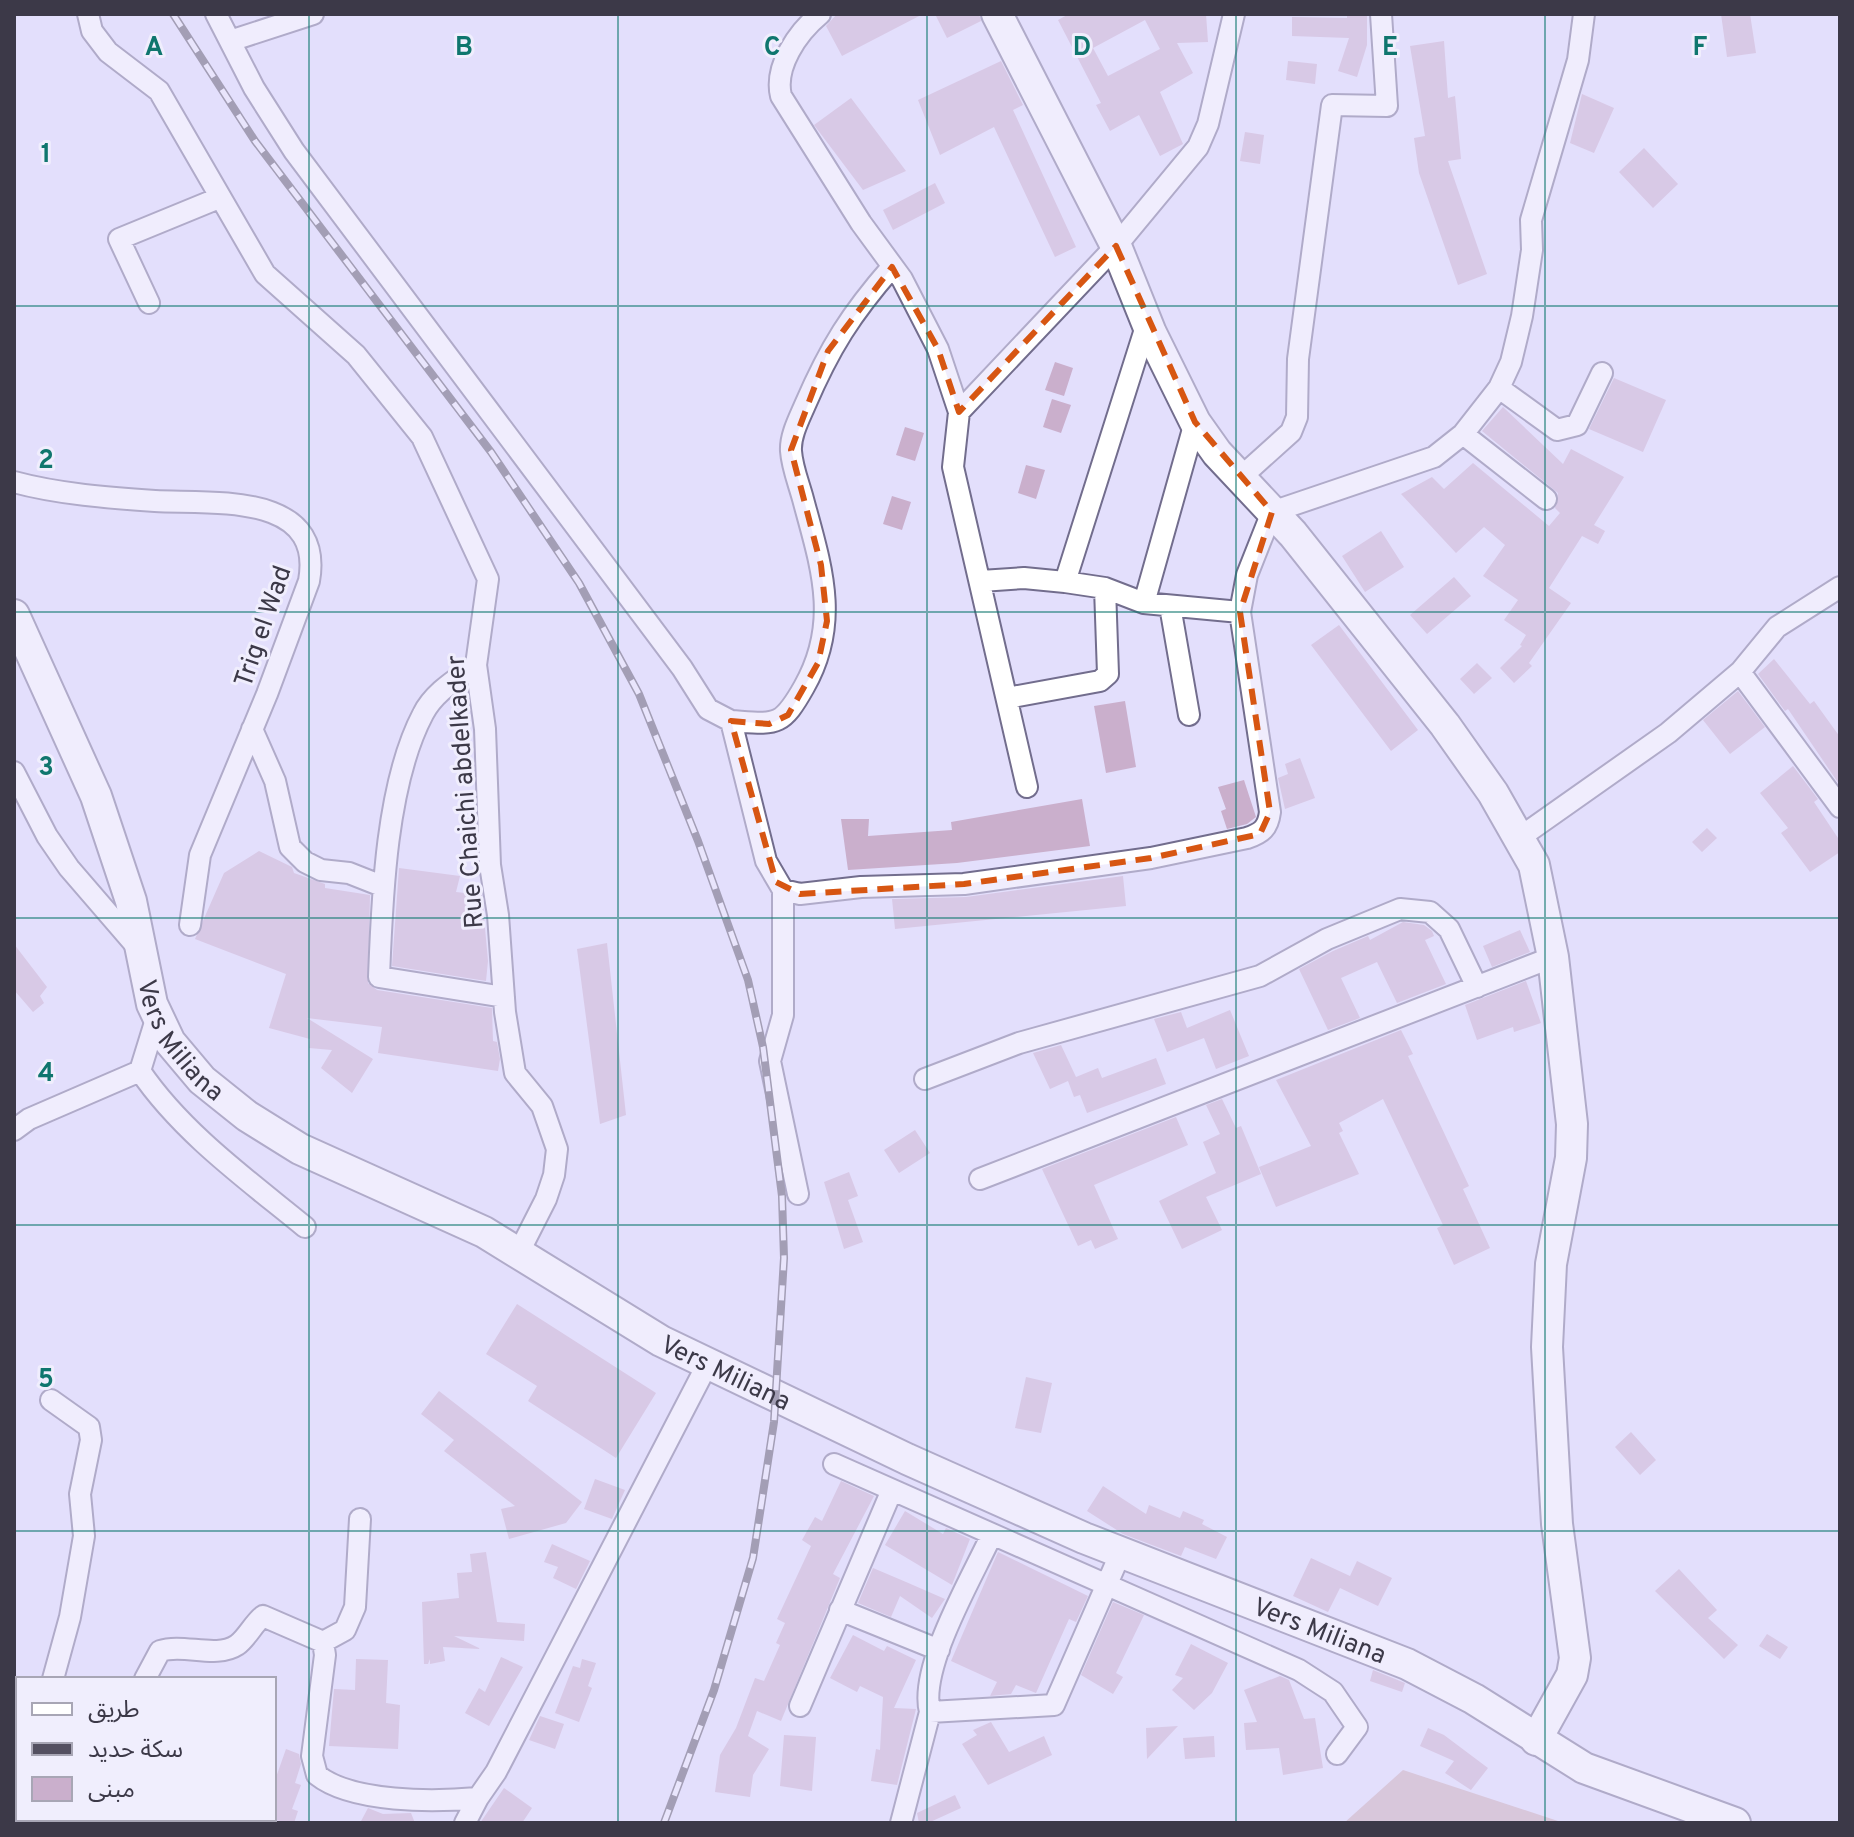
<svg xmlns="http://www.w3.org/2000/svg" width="1854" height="1837" font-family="Overpass,'Noto Sans Arabic',sans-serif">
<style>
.green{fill:#c9aab4}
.building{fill:#caafcc;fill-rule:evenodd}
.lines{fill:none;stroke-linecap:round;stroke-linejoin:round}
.street-casing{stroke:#726d8d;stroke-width:24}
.secondary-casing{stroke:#726d8d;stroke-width:34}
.street{stroke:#fff;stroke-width:20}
.secondary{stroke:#fff;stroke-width:30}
.rail-casing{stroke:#545061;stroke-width:8}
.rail{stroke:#f0eefd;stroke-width:5;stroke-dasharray:15;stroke-linecap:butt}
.marked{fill:none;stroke:#d75612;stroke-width:6;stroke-dasharray:16 10;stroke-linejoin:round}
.grid{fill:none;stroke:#0f766e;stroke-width:2;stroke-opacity:0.55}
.labels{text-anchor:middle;stroke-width:6;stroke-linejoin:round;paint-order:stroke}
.street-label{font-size:26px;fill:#3c3948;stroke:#f0eefd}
.grid-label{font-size:26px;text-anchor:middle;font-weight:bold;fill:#0f766e;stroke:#f0eefd;stroke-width:6;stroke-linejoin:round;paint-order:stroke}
</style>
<rect width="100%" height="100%" fill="#e3dffc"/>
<!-- green -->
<path class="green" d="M1403 1770 1564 1823H1344Z"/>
<!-- building -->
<path class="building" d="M837 14H923L842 56 826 26Z
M935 14H979L981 21 947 38Z
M1069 14H1206L1208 42 1177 43 1193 73 1160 92 1183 144 1160 156 1139 115 1110 131 1096 105 1101 103 1058 20ZM1145 20 1160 49 1108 76 1093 48Z
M1347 14H1367V45L1357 77 1338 71 1349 38 1292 36V17L1347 18Z
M1721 14H1750L1756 53 1727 57Z
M1444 41 1448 98 1455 96 1461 159 1448 161 1487 274 1458 285 1419 173 1414 138 1425 136 1410 46Z
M1001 61 1023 105 1013 110 1076 247 1055 257 994 127 940 155 918 100Z
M1288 61 1317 64 1315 84 1286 80Z
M1582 94 1614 108 1594 153 1570 143Z
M851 98 906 171 863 190 814 125Z
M1245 132 1264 135 1260 164 1240 161Z
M1644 148 1678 184 1653 208 1619 172Z
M935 183 945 203 893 230 883 210Z
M1055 362 1073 368 1064 396 1045 390Z
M1614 378 1666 400 1643 452 1589 429Z
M1052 399 1071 405 1061 433 1043 427Z
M1503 407 1563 464 1571 449 1624 477 1594 525 1605 531 1598 544 1582 536 1549 588 1571 603 1529 663 1532 666 1514 683 1500 668 1522 646 1520 645 1526 635 1504 620 1518 600 1483 576 1505 545 1484 527 1456 553 1401 494 1432 477 1444 489 1473 463 1549 526 1560 513 1555 508 1558 493 1482 431Z
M905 427 924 433 915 461 896 455Z
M1026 465 1045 470 1036 499 1018 493Z
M892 496 911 502 902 530 883 524Z
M1381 531 1404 567 1365 592 1342 556Z
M1454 577 1471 596 1427 634 1410 615Z
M1339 625 1418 730 1391 751 1311 645Z
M1774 659 1810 704 1814 701 1840 737 1839 784 1788 709 1785 711 1758 674Z
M1477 663 1492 678 1474 694 1460 679Z
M1738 691 1765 727 1730 754 1703 720Z
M1125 701 1136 767 1106 773 1094 706Z
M1300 758 1315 798 1285 809 1278 778 1288 774 1285 764Z
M1793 766 1818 799 1814 802 1840 841V852L1810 872 1781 833 1788 828 1760 793Z
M1244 780 1256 817 1247 824 1227 829 1221 811 1226 809 1218 787Z
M1082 799 1090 846 957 863 848 870 841 819H869L868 836 952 830 951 822Z
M1707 828 1717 838 1702 852 1692 842Z
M259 851 292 867 294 873 325 884V888L370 895 368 983 377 990 492 1008 493 1041 497 1042 500 1059 498 1071 378 1053 382 1027 307 1018 373 1059 352 1093 321 1068 332 1050 309 1048 310 1039 269 1028 286 974 195 939 224 873Z
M399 868 460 876 456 892 482 895 488 961 486 981 392 966Z
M1123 876 1126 906 895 929 892 899 966 897Z
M1403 922 1424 925 1432 931 1434 936 1425 940 1446 984 1397 1003 1377 962 1341 978 1360 1018 1328 1030 1299 969 1333 951 1368 936 1370 940Z
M1520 930 1530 952 1492 967 1483 946Z
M607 943 626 1115 600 1124 577 949Z
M14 944 47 987 40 996 44 1003 33 1012 14 990Z
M1526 981 1541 1023 1514 1032 1513 1027 1477 1040 1465 1005Z
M1230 1010 1249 1056 1216 1069 1204 1038 1167 1052 1154 1019 1181 1012 1187 1028Z
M1401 1030 1413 1054 1408 1056 1469 1186 1463 1189 1490 1248 1454 1265 1437 1228 1443 1225 1383 1099 1339 1123 1343 1131 1339 1133 1359 1174 1276 1207 1259 1167 1311 1146 1276 1080Z
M1061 1045 1076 1077 1098 1068 1102 1078 1156 1058 1166 1084 1087 1113 1080 1095 1074 1097 1068 1081 1050 1089 1033 1053Z
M1222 1099 1236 1128 1241 1126 1261 1174 1206 1197 1222 1230 1182 1249 1159 1201 1216 1173 1203 1142 1220 1134 1206 1105Z
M1176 1117 1188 1145 1094 1185 1118 1239 1095 1249 1091 1240 1078 1246 1042 1169Z
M915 1130 930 1153 899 1173 884 1150Z
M849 1172 858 1196 848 1200 863 1242 844 1249 824 1182Z
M517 1304 656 1393 616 1458 528 1401 537 1386 486 1354Z
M1026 1377 1052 1383 1041 1433 1015 1428Z
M439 1391 582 1502 566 1523 509 1539 501 1509 515 1506 444 1451 454 1440 421 1414Z
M1631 1432 1656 1460 1640 1475 1615 1447Z
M595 1479 625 1490 612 1519 584 1509Z
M841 1481 874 1496 833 1574 840 1578 781 1721 757 1711 748 1736 769 1749 753 1775 750 1797 715 1792 720 1755 736 1728 755 1678 764 1681 780 1645 776 1643 785 1623 777 1619 811 1546 802 1540 815 1517 822 1521Z
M1103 1486 1146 1514 1149 1505 1180 1518 1183 1511 1204 1520 1202 1524 1227 1537 1216 1559 1185 1547 1181 1556 1123 1534 1087 1511Z
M905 1511 943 1534 946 1528 970 1539 952 1585 885 1545Z
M552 1544 590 1561 576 1589 553 1578 558 1567 544 1562Z
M486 1552 497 1622 525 1624 524 1641 454 1636 481 1649 443 1647 445 1661 430 1664V1659L428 1664H424L422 1602 459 1598 457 1573 472 1572 470 1554Z
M998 1552 1088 1596 1076 1622 1069 1619 1036 1693 1016 1685 1011 1694 990 1696 997 1682 951 1661Z
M1311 1558 1350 1576 1357 1561 1392 1578 1378 1606 1340 1588 1328 1612 1293 1596Z
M873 1568 906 1582 945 1599 932 1618 900 1596 891 1617 858 1603Z
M1679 1569 1717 1610 1708 1618 1738 1645 1724 1659 1655 1591Z
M1113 1602 1144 1615 1116 1673 1123 1677 1113 1694 1081 1675Z
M1767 1634 1788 1647 1780 1659 1759 1646Z
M853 1635 884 1651 887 1646 916 1660 894 1708 916 1709 897 1785 871 1781 876 1749 880 1750 883 1697 860 1686 857 1692 830 1678Z
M1191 1644 1228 1663 1212 1693 1194 1710 1172 1690 1183 1678 1175 1675Z
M501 1657 523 1667 489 1726 465 1713 479 1688 485 1692Z
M356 1659 388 1660 386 1703 400 1705 398 1749 329 1746 334 1689 355 1690Z
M582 1659 596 1663 588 1686 592 1688 579 1722 555 1713 573 1666 580 1668Z
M1373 1670 1405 1683 1402 1692 1370 1681Z
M1280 1676 1289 1680 1304 1719 1315 1718 1323 1768 1283 1775 1279 1748 1246 1750 1244 1723 1257 1722 1244 1690Z
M540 1716 564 1724 555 1749 529 1740Z
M991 1722 1009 1752 1044 1736 1052 1755 988 1785 962 1744 977 1735 973 1730Z
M1178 1726 1147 1759 1146 1728Z
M1428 1728 1444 1735 1488 1768 1471 1790 1445 1773 1454 1761 1420 1746Z
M784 1735 816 1737 812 1791 780 1786Z
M1214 1736 1215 1757 1185 1759 1183 1738Z
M286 1749 299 1754 301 1764 295 1783 301 1785 292 1809 298 1811 294 1823 274 1820V1783Z
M504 1788 532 1808 522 1823H480Z
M955 1795 961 1808 928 1823H919L917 1813Z
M368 1808 383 1814 411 1813 415 1823H360Z"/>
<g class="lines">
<defs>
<path id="street" d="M88 14 92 31 108 52 159 91 265 274 356 355 422 437 488 579 476 665 485 729 490 865 498 915 505 1012 515 1073 542 1106 557 1149 554 1175 546 1199 519 1252
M216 14 254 88 294 151 682 668 708 709 731 721 766 861 783 890 800 894 861 887 964 884 1151 858 1247 838C1262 833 1268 828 1270 812L1240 612 1247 575 1272 512 1434 457 1463 434 1499 388 1511 362 1522 316 1532 250 1531 220 1578 60 1584 14
M820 14C797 33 774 67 781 96L861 223 902 279 938 349 959 412 953 467 1027 787
M230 41 313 14
M149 303 119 239 219 198
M1499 388 1557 430 1577 425 1602 373
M959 412 1116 246 1198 147 1208 124 1234 14
M1463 434 1546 499
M1240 478 1291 432 1297 417 1298 359 1332 105 1387 106 1381 14
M14 482C58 494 110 498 155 501 210 504 325 491 309 581L267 694 200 855 190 925
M981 581 1024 578 1065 582 1105 588 1144 603 1240 612
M1065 582 1147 323
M1144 603 1195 422
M1170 606 1189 715
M476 665C457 679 434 692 423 714 386 784 382 899 379 977L504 997
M1740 672 1840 807
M1007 698 1100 681 1108 674 1105 588
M731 721C776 724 781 728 804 687 841 622 821 566 803 499 799 484 792 467 791 451 790 436 799 419 805 405 830 347 851 314 892 267
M252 729 275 781 290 847 305 862 321 870 349 873 382 886
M14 772 47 836 69 868 138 948
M1519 838 1668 733 1740 672 1777 627 1840 587
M783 890V1015L770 1061 798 1194
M157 1016 140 1071C182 1133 249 1181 305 1227
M925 1079 1019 1043 1260 976 1327 939 1400 909 1430 912 1449 929 1477 987
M14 1130 29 1119 140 1071
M980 1179 1553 957
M51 1400 89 1427 91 1440 80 1494 84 1536 70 1617 53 1679
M834 1464 1299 1670 1333 1692 1357 1727 1337 1754
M992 1534C973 1576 918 1668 930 1712L1054 1705 1121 1552
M840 1610 939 1650
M323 1642 345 1630 355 1607 360 1519
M145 1679 160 1651C183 1643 216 1659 237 1645 247 1638 253 1624 263 1616L323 1642 325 1655 312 1756 317 1775C352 1803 434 1802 478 1798L496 1772 708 1363
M800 1706 892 1490
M14 1791 18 1780
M14 1809 18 1810
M465 1823 478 1798
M901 1823 930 1712"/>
<g id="secondary">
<path d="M997 14 1116 246 1151 333 1195 422 1217 453 1293 534 1445 725 1493 793 1534 865 1553 957 1572 1124 1571 1158 1551 1264 1547 1347 1557 1524 1575 1658 1572 1675 1536 1740"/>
<path id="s1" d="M14 615 96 796 131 901 152 1004 170 1042 202 1080 247 1116 300 1149 484 1232 661 1341 907 1459 1084 1538 1407 1664 1474 1699 1584 1768 1735 1823"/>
</g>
</defs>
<!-- street casing -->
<use href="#street" class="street-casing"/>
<!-- secondary casing -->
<use href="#secondary" class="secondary-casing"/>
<!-- street -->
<use href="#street" class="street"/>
<!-- secondary -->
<use href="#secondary" class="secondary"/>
<defs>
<path id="rail" d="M173 14 255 141 491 452 579 583 639 694 698 841 748 980 763 1047 782 1196 784 1258 774 1422 753 1558 714 1690 664 1823"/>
</defs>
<!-- rail casing -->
<use href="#rail" class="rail-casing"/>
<!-- rail -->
<use href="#rail" class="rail"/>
</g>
<!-- marked area -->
<path d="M0 0H1854V1837H0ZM1116 246 1195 422 1272 512 1240 612 1270 812 1260 834 1151 858 964 884 800 894 776 882 731 721 769 724 788 715 818 663 827 621 821 565 791 450 828 351 892 267 938 349 959 412Z" fill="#e3dffc" fill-opacity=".55" fill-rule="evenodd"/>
<path class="marked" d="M1116 246 1195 422 1272 512 1240 612 1270 812 1260 834 1151 858 964 884 800 894 776 882 731 721 769 724 788 715 818 663 827 621 821 565 791 450 828 351 892 267 938 349 959 412Z"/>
<!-- grid -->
<path class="grid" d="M309 14V1823M618 14V1823M927 14V1823M1236 14V1823M1545 14V1823M14 306H1840M14 612H1840M14 918H1840M14 1225H1840M14 1531H1840"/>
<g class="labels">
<!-- street labels -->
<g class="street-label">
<text transform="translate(262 626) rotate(-71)" y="9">Trig el Wad</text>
<text transform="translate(464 792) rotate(-94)" y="9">Rue Chaichi abdelkader</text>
<text dy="9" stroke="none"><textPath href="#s1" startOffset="460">Vers Miliana</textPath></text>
<text dy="9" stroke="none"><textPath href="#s1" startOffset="1108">Vers Miliana</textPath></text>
<text dy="9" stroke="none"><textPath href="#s1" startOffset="1756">Vers Miliana</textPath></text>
</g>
</g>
<g class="grid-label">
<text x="154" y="55">A</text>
<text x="464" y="55">B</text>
<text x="772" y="55">C</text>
<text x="1082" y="55">D</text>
<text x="1390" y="55">E</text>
<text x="1700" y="55">F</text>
<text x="46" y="162">1</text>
<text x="46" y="468">2</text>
<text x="46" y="775">3</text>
<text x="46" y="1081">4</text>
<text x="46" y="1387">5</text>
</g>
<!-- border -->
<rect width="1854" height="1837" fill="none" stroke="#3c3948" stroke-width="32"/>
<!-- legend -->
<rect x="16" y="1677" width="260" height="144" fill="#f0eefd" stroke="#a8a6b5" stroke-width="2"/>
<rect x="32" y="1703" width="40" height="12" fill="#ffffff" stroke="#a8a6b5" stroke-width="2"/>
<text x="88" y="1717" font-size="24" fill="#3c3948">طريق</text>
<rect x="32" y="1743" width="40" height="12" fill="#545061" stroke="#a8a6b5" stroke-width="2"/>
<text x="88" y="1757" font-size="24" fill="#3c3948">سكة حديد</text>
<rect x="32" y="1777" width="40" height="24" fill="#caafcc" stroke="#a8a6b5" stroke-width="2"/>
<text x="88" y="1797" font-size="24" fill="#3c3948">مبنى</text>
</svg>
